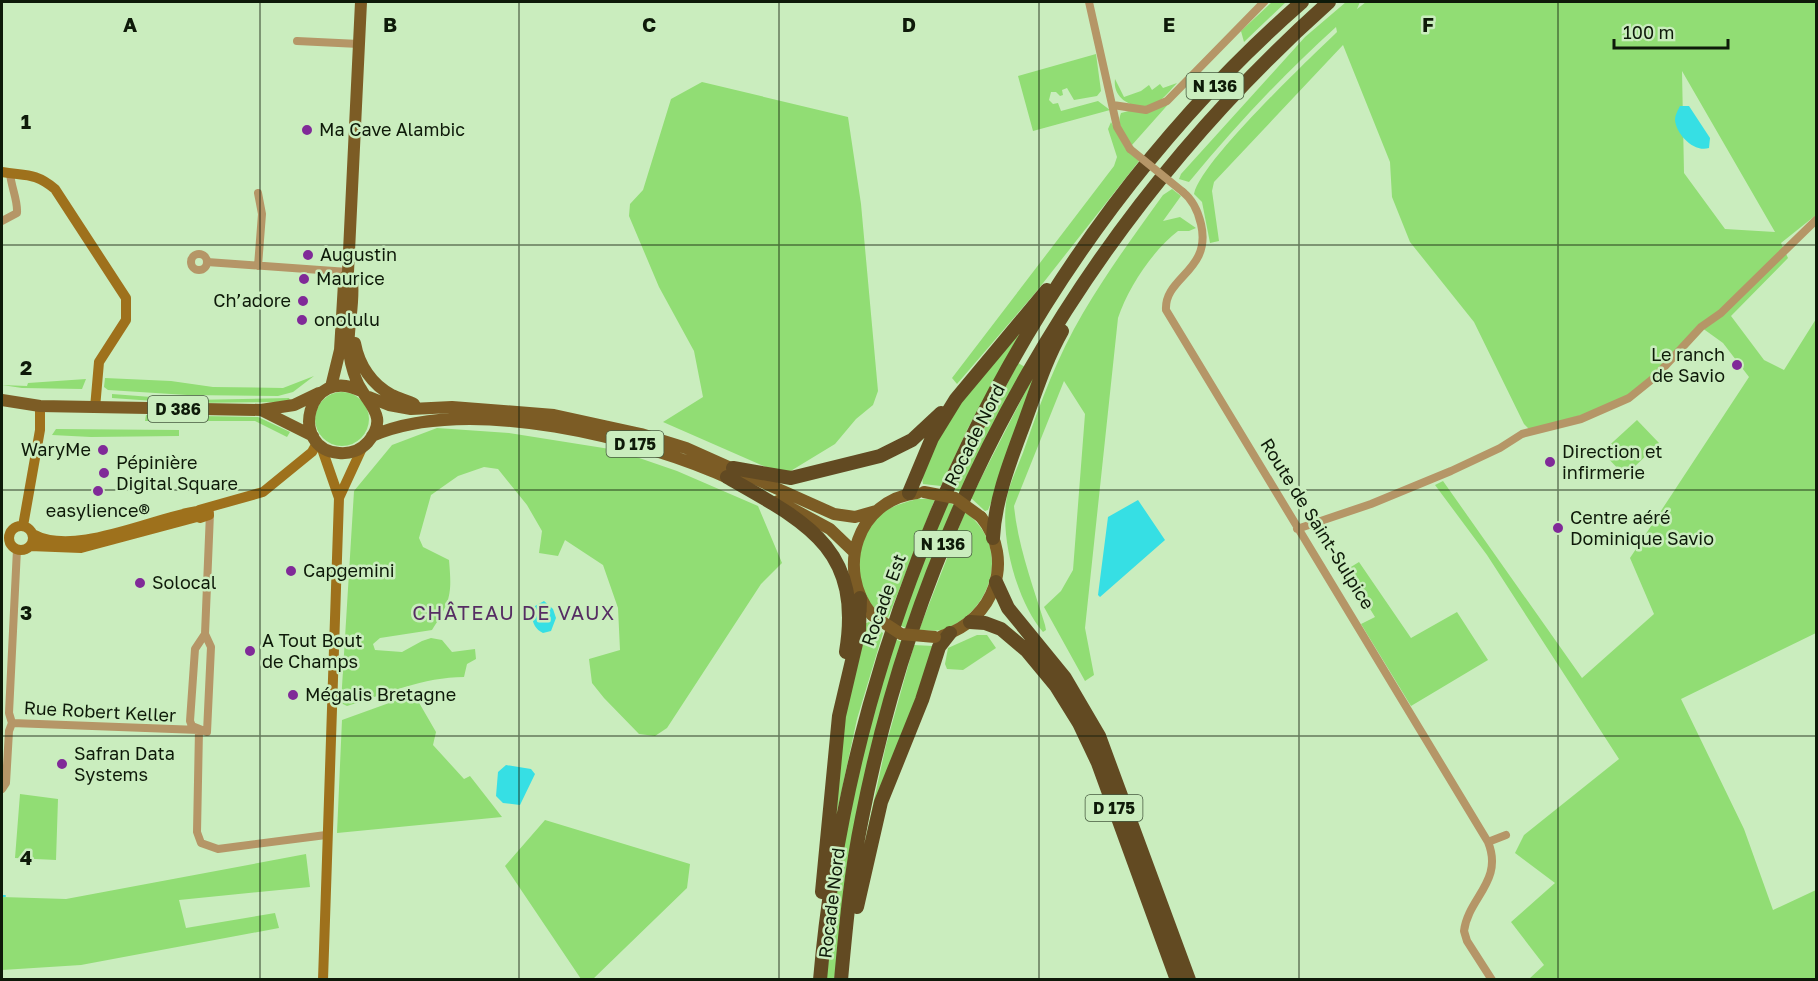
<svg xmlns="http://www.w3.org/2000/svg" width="1818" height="981" font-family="'Golos Text',sans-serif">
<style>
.green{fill:#91dd74;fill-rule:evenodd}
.water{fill:#36dfe4}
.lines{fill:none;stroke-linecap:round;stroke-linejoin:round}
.stream{stroke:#36dfe4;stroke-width:2}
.street{stroke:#b59667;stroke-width:8}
.secondary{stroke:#9e711c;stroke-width:10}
.primary{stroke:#7c5c25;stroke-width:12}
.highway{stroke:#624a22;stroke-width:14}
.street-bridge{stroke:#b59667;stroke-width:8}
.primary-bridge{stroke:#7c5c25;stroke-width:12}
.grid{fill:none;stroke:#0e1a09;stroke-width:1.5;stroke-opacity:0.55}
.poi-dot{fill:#802a98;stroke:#caedbe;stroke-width:2}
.labels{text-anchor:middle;stroke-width:5;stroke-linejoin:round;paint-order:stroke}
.shield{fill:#caedbe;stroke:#46593f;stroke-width:1.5}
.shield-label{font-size:16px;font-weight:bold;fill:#0e1a09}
.poi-label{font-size:18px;fill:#0e1a09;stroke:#caedbe;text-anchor:start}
.street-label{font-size:18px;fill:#0e1a09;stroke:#caedbe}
.neighbourhood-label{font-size:20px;letter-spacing:1.5px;fill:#562d63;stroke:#caedbe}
.grid-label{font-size:20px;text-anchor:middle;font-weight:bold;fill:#0e1a09;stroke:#caedbe;stroke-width:5;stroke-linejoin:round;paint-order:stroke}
</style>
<rect width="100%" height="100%" fill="#caedbe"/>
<!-- green -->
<path class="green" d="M1272 2H1286L1244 42 1241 31Z
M1346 2H1360L1357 9 1366 2H1816V215L1781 243 1788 258 1731 316 1764 360 1784 370 1816 319V633L1681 699 1744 829 1773 910 1816 890V979H1529L1544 965 1511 922 1555 883 1515 853 1524 835 1619 759 1487 555 1435 485 1443 481 1582 678 1654 614 1630 558 1749 377 1723 343 1698 325C1678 347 1652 384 1626 397 1596 413 1562 421 1529 429L1524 424 1474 322 1410 242 1392 197 1390 162 1343 45 1214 182 1212 191 1219 241 1210 243 1202 202 1194 194C1201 161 1308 60 1337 32L1336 27C1282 76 1235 126 1189 182L1179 179 1181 174 1305 37ZM1682 71 1775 232 1725 229 1684 173Z
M1096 54 1101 91 1097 96 1074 100 1067 88 1062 90 1063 95 1060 96 1056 92H1051L1049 100 1053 104 1058 103 1061 111 1098 101 1110 110 1033 131 1018 76Z
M1115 79 1124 97 1141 91 1149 85 1152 90 1160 84 1163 88 1177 83C1171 89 1164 99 1156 103 1138 112 1112 101 1115 79Z
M702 82 848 117 861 204 878 391 873 405 856 419 835 444 784 475 663 422 703 397 694 351 659 287 629 216 630 204 643 190 671 99Z
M1172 100 1132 145C1124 136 1116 125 1121 113Z
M1111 122 1126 149 1139 161 1036 292 957 384 952 378 1114 166 1117 157 1108 129Z
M1172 189 1181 196 1163 221 1180 217 1196 228 1189 231H1178C1153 250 1128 288 1118 318L1085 628 1094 675 1085 681 1044 607 1061 591 1073 570 1085 414 1064 381 1014 506C1018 547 1033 586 1045 625L1046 630 1043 632C1018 603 1001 542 1006 503 1008 485 1019 465 1025 447 1041 401 1058 355 1083 313 1107 272 1135 234 1163 195Z
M1016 333 1019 335 968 428 941 486 923 484C915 450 994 361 1016 333Z
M1018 363 1025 367 960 492 953 489Z
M1040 363 995 493 988 510 985 511 971 498Z
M314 376 293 392 278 396 187 395 108 390 104 387 105 378 171 381 213 387 283 388Z
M86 379 82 389 22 388 2 385 27 386 28 383Z
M315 419a27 27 0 1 1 54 0a27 27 0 1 1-54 0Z
M112 394 191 400 289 398 291 402 182 403 112 398Z
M146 415 258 417 290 432 287 437 255 421H145Z
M1637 420 1659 443 1625 476 1602 452Z
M437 428 509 433 616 450 677 471 758 506 782 563 761 584 667 728 655 736 639 734 604 698 592 683 589 659 620 650 618 608 603 565 565 540 558 556 539 553 542 531 527 505 498 469 484 467 458 476 431 495 419 538 423 547 449 560C452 594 451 601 432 630L380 638 373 644 375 650 402 652 422 641 431 638 442 640 452 652 475 649 476 659 467 664 464 677C424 677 385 694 347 706L341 703 354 491 392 445Z
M56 429 179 430V436L91 437 52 435Z
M917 499H935L888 618C882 615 874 609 871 605 852 582 857 534 879 515 891 506 903 503 917 499Z
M947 502 954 505 906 628 899 625Z
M965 512C1011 545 994 610 945 629 937 632 928 630 919 630Z
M1359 562 1411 638 1457 612 1488 660 1411 706 1361 624 1375 617 1346 570Z
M869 622 883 633 857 719 831 840 837 756 864 624Z
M977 635H987L996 648 963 670 947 669 945 664 948 648Z
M895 639 902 642 880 715 834 979 826 980 842 853 866 737Z
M914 645 933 646 927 671 864 846 886 745Z
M414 694 436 732 433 745 464 779 470 776 502 817 337 833 342 720Z
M20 794 58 799 56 860 15 858Z
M545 820 690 864 687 888 593 979H581L505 866Z
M306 854 310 887 179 900 186 928 275 913 279 928 81 965 2 970V897L66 899Z"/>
<!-- water -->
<path class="water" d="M1680 106H1689L1710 138 1709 148C1694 153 1676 134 1675 120 1675 115 1678 110 1680 106Z
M1138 500 1165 540 1100 597 1098 595 1108 517Z
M544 601 553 609 556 618 551 631 543 633C532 628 530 616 535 606Z
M506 765 531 769 535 774 520 805 503 803 496 796 498 772Z"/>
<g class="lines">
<!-- stream -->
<path class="stream" d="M2 896H5"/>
<!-- street -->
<path class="street" d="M1089 2 1117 127 1130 149
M297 41 359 44
M1113 105 1146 110 1167 101 1264 2
M1183 192C1193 200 1198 211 1201 224 1212 271 1164 277 1166 310L1488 842C1504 881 1468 898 1464 931L1467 941 1492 980
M2 221 17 213C18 200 11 187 10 173
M191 262a8 8 0 1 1 16 0a8 8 0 1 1-16 0Z
M207 262 348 272
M258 266 262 214 258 193
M1297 529 1371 504 1451 471 1500 448 1522 434 1581 419 1629 398 1655 377 1701 327 1721 313 1816 220
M17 549 9 713 12 723 199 730
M205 634 211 647 207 732 192 726 190 721 195 649 205 634 210 513
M199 730 197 832 201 843 218 849 326 835
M2 789 6 783 9 731 12 723
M1488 842 1506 835"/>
<!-- secondary -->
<path class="secondary" d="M2 172C25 176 35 172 55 189L126 298V320L99 362 95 408
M321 446 339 498 323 980
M339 498 363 446
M208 508 209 515 200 518 195 515 199 510 263 492 312 452 317 443
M23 526 40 430V406
M9 538a12 12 0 1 1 24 0a12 12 0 1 1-24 0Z
M33 534C74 557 152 518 197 511
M30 546 81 548 197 517"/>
<!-- primary -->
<path class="primary" d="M352 281C355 309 344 336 351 363 353 371 356 382 361 389 371 407 388 418 368 442 361 450 350 454 339 453 288 449 307 364 361 391
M355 343C359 365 372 385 392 395 399 399 408 400 414 404
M331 387 340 350 344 283 348 272 361 2
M369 397 389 405 411 409 452 407 554 415 641 434 686 448 834 514 855 517 876 511
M2 400 40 406 261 410 294 405 319 393
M261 410 313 436
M372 436C468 394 643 438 735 481
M778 501 830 529 854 552
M872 615C835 570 857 500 917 493
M942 636C994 620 1016 560 981 517"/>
<!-- highway -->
<path class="highway" d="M733 468 791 478 880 456 912 440 941 413
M727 477C806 522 863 548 846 652
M909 493 932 438 956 399 1047 290
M993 538C995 498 1011 459 1025 421 1036 391 1046 359 1062 331
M996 582 1008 608 1065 678 1099 736 1189 980
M970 622 985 623 1001 629 1027 651 1056 686 1079 723 1098 763 1177 980
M822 892 839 716 859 631 860 598
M857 907 881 802 922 700 939 647 950 633
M820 980C852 611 1022 247 1302 2
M841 980C846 925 851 871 862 818 924 502 1089 216 1329 2"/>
<!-- street-bridge -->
<path class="street-bridge" d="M1130 149 1183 192"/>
<!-- primary-bridge -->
<path class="primary-bridge" d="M924 492 955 498 981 517
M872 615 901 634 935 637"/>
</g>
<!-- grid -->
<path class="grid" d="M260 2V980M519 2V980M779 2V980M1039 2V980M1299 2V980M1558 2V980M2 245H1816M2 490H1816M2 736H1816"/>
<!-- markers -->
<g class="poi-dot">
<circle cx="307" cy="130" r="6"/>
<circle cx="308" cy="255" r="6"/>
<circle cx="304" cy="279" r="6"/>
<circle cx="303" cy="301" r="6"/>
<circle cx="302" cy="320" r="6"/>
<circle cx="1737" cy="365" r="6"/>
<circle cx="103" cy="450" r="6"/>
<circle cx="1550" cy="462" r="6"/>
<circle cx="104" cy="473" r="6"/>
<circle cx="98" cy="491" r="6"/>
<circle cx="1558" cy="528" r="6"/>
<circle cx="291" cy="571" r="6"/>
<circle cx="140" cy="583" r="6"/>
<circle cx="250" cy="651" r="6"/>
<circle cx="293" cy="695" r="6"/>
<circle cx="62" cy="764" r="6"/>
</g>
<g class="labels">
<!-- shield labels -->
<g class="shield">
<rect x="1186.5" y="73" width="57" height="26" rx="4.5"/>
<rect x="148" y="396" width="60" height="26" rx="4.5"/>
<rect x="606.5" y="431" width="57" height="26" rx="4.5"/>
<rect x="914.5" y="531" width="57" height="26" rx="4.5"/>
<rect x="1085.5" y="795" width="57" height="26" rx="4.5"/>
</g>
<g class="shield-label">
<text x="1215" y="92">N 136</text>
<text x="178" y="415">D 386</text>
<text x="635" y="450">D 175</text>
<text x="943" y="550">N 136</text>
<text x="1114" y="814">D 175</text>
</g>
<!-- poi labels -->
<g class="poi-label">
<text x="319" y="136">Ma Cave Alambic</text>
<text x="320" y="261">Augustin</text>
<text x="316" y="285">Maurice</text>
<text x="291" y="307" text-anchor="end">Ch’adore</text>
<text x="314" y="326">onolulu</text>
<text x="1725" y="361" text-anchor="end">Le ranch<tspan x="1725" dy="21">de Savio</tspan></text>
<text x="91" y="456" text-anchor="end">WaryMe</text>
<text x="1562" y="458">Direction et<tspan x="1562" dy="21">infirmerie</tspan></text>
<text x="116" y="469">Pépinière<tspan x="116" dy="21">Digital Square</tspan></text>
<text x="98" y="517" text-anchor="middle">easylience®</text>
<text x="1570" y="524">Centre aéré<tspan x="1570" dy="21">Dominique Savio</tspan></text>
<text x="303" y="577">Capgemini</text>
<text x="152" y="589">Solocal</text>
<text x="262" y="647">A Tout Bout<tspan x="262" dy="21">de Champs</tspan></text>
<text x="305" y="701">Mégalis Bretagne</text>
<text x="74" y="760">Safran Data<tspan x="74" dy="21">Systems</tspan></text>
</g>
<!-- street labels -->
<g class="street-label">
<text transform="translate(975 435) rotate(-63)" y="6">Rocade Nord</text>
<text transform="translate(1317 524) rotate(58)" y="6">Route de Saint-Sulpice</text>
<text transform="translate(884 600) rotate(-70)" y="6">Rocade Est</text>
<text transform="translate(100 712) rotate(3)" y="6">Rue Robert Keller</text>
<text transform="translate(832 903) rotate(-83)" y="6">Rocade Nord</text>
</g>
<!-- neighbourhood labels -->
<g class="neighbourhood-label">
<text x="514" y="620">CHÂTEAU DE VAUX</text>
</g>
</g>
<g class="grid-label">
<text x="130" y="32">A</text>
<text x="390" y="32">B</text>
<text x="649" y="32">C</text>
<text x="909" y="32">D</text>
<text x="1169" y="32">E</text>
<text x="1428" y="32">F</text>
<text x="26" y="129">1</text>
<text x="26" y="375">2</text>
<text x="26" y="620">3</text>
<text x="26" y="865">4</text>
</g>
<!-- border -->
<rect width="1818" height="981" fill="none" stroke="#0e1a09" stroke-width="6"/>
<!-- scale -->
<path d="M1614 39v9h114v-9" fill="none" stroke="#0e1a09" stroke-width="3"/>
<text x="1623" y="39" font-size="18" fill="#0e1a09" stroke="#caedbe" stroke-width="4.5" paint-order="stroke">100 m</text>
</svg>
